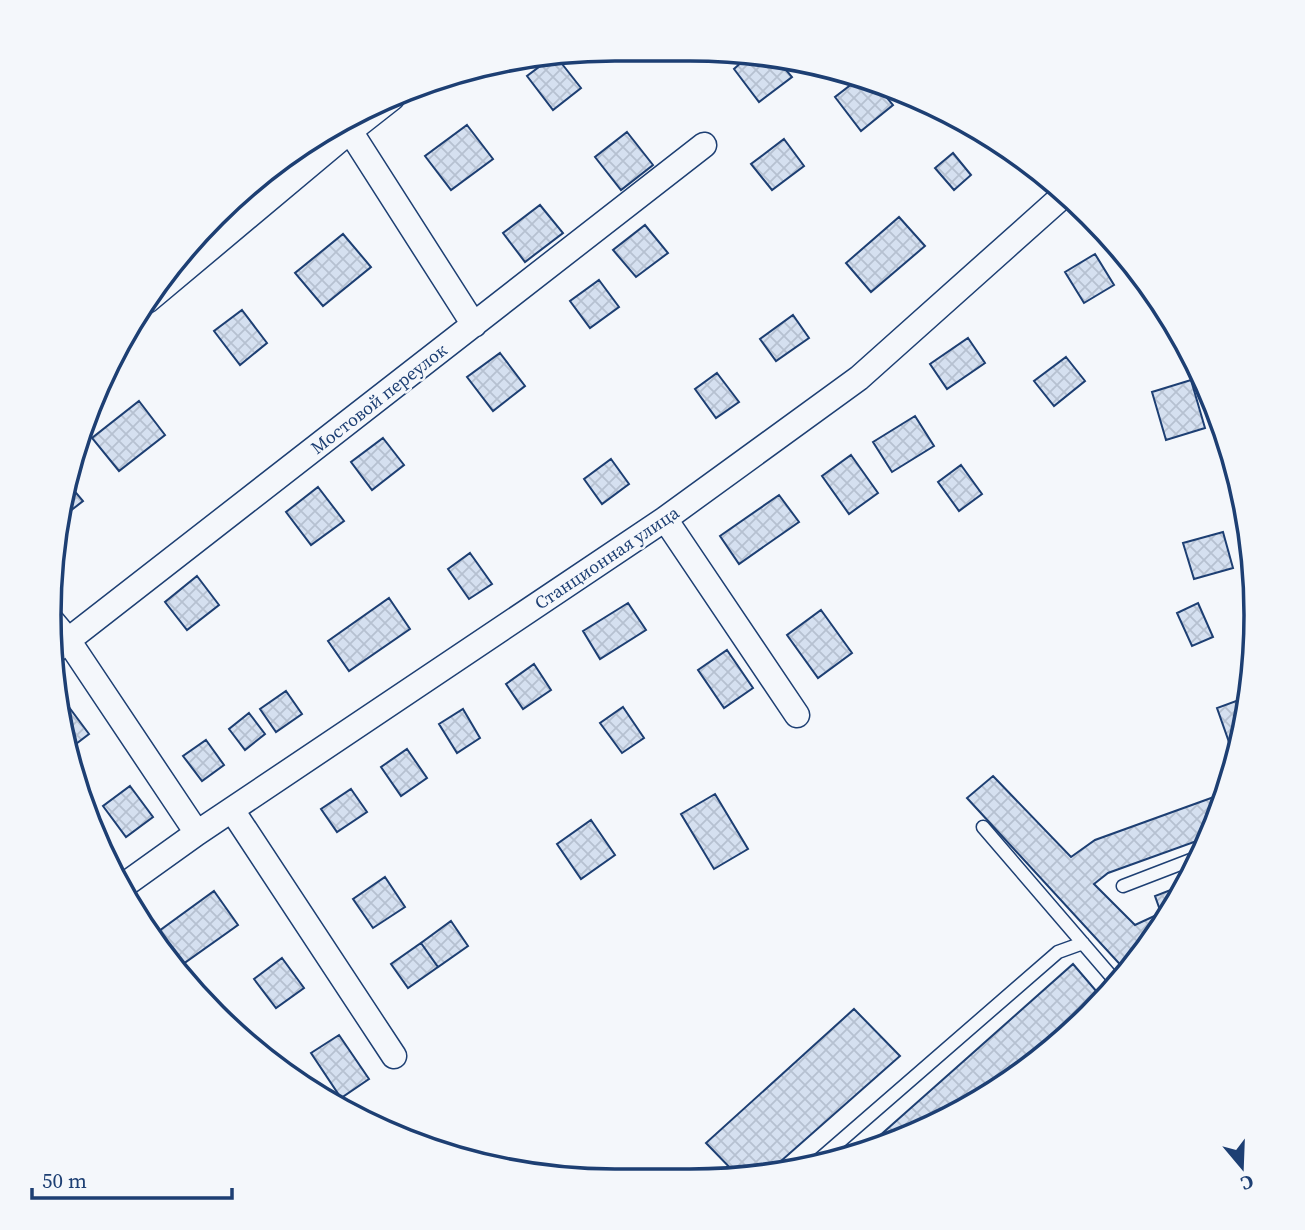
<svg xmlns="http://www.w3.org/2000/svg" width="1305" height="1230" font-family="'Source Serif 4',serif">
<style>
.building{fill:url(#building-cross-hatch);stroke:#1d3f73;stroke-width:2}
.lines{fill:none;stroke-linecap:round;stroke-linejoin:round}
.service-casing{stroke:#1d3f73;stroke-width:15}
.minor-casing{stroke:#1d3f73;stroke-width:27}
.service{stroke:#f4f7fb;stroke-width:12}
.minor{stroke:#f4f7fb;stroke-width:24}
.labels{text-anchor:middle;stroke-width:5;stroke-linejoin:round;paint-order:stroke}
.street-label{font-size:18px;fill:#1d3f73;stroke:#f4f7fb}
.rim{fill:none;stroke:#1d3f73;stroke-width:3.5}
</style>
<defs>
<pattern id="building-cross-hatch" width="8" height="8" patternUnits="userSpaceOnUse" patternTransform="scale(1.75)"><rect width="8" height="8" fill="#d5e0f0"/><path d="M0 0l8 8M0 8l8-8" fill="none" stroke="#b6c1d1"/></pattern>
</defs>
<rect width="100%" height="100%" fill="#f4f7fb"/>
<!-- building -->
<path class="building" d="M555 55 581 88 553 110 527 76Z
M744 60 781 64 792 77 759 102 734 69Z
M861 77 875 83 893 105 861 131 835 97Z
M467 125 493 159 451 190 425 156Z
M627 132 653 165 621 190 595 157Z
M784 139 804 166 772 190 751 164Z
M953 153 971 175 954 190 935 168Z
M540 205 563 233 525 262 503 233Z
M899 217 925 246 871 292 846 263Z
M645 225 668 253 636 277 613 250Z
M343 234 371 267 323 306 295 273Z
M1095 254 1114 285 1084 303 1065 272Z
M599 280 619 307 590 328 570 301Z
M242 310 267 343 240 365 214 331Z
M793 315 809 338 776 361 760 339Z
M968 338 985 363 947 389 930 364Z
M500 353 525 386 493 411 467 377Z
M1066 357 1085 381 1054 406 1034 381Z
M717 373 739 402 716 418 695 389Z
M1191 380 1205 428 1166 440 1152 392Z
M139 401 165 435 119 471 92 438Z
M915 416 934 446 892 472 873 442Z
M383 438 404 465 372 490 351 462Z
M851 455 878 493 849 514 822 476Z
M611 459 629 484 602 504 584 479Z
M961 465 982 494 959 511 938 482Z
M66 481 83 501 60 519Z
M318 487 344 521 311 545 286 512Z
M779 495 799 522 739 564 720 536Z
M1223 532 1233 568 1194 579 1183 543Z
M470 553 492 584 469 599 448 569Z
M197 576 219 605 187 630 165 602Z
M389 598 410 629 349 671 328 641Z
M628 603 646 630 600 659 583 631Z
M1198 603 1213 637 1192 646 1177 613Z
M821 610 852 653 818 678 787 635Z
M727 650 753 688 724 708 698 670Z
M534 664 551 690 523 709 506 684Z
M54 687 89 734 68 750 54 689Z
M286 691 302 714 276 732 260 709Z
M1247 697 1237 758 1235 759 1217 708Z
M623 707 644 738 622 753 600 723Z
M463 709 480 738 457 753 439 724Z
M249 713 265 734 245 750 229 729Z
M206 740 224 765 202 781 183 756Z
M407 749 427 778 401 796 381 767Z
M993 776 1071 857 1095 840 1225 793 1208 837 1108 873 1094 884 1135 925 1161 913 1155 896 1186 884 1139 959 1127 972 967 798Z
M130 786 153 817 126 837 103 806Z
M351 789 367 812 337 832 321 809Z
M715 794 748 849 714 869 681 814Z
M591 820 615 855 581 879 557 844Z
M385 877 405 907 373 928 353 899Z
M214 891 238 925 183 964 159 931Z
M451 921 468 946 438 967 421 943Z
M421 943 438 967 408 988 391 964Z
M282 958 304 988 276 1008 254 979Z
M1073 964 1103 999 1063 1040 973 1105 872 1151 859 1154Z
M854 1009 900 1056 764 1176 737 1175 706 1143Z
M339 1035 369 1079 341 1098 311 1053Z"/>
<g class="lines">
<defs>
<path id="service" d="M983 827 1117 983
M1123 886 1201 856
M814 1164 1058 952 1083 943"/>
<path id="minor" d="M350 131 474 325
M147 301 350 131 392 98
M665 519 797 715
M52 621 68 640 197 833
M53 652 704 145
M232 810 394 1056
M123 886 197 833 665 519 859 378 1065 194"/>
</defs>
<!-- service casing -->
<use href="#service" class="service-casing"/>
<!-- minor casing -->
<use href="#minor" class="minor-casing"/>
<!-- service -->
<use href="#service" class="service"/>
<!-- minor -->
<use href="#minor" class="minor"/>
</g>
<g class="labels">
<!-- street labels -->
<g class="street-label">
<text transform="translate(379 399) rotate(-38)" y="6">Мостовой переулок</text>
<text transform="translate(607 558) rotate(-34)" y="6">Станционная улица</text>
</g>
</g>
<!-- crop -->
<path d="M0 0H1305V1230H0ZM615 61H690A554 554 0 0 1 1244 615V615A554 554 0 0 1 690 1169H615A554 554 0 0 1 61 615V615A554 554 0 0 1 615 61Z" fill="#f4f7fb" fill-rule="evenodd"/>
<path class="rim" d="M615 61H690A554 554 0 0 1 1244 615V615A554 554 0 0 1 690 1169H615A554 554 0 0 1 61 615V615A554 554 0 0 1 615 61Z"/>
<!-- north arrow -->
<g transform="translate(1242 1167) rotate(161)" stroke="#f4f7fb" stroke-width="5" paint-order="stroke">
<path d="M0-5L12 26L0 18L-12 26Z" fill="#1d3f73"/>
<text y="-10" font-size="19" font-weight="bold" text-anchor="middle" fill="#1d3f73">С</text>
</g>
<!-- scale -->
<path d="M32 1188v10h200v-10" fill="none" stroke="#1d3f73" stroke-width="3.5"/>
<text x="42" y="1188" font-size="21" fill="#1d3f73" stroke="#f4f7fb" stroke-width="5" paint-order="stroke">50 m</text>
</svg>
